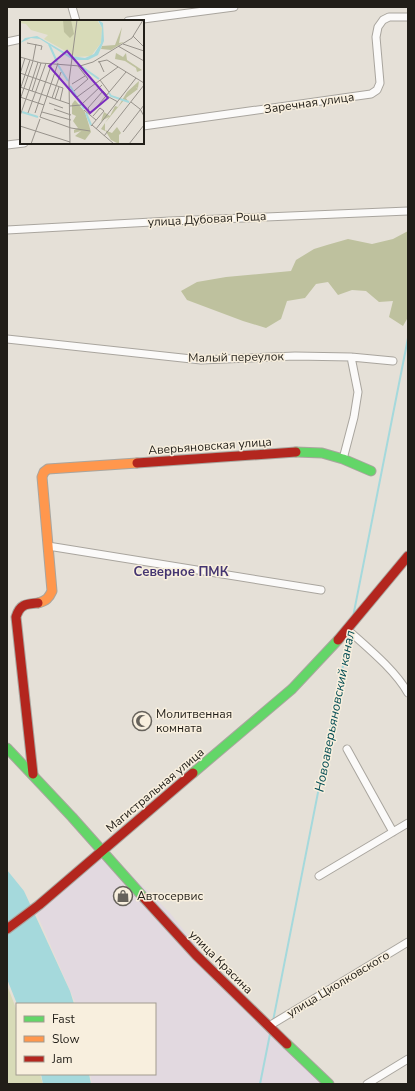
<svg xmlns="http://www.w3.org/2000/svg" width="415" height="1091" font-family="'Nunito Sans',sans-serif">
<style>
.industrial{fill:#e2d9e0}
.green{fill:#d8dbb8}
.forest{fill:#bec19e}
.water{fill:#a5d9dc}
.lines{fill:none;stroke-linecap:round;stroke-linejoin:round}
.stream{stroke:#a5d9dc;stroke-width:2}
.street-casing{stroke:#a9a59e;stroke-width:9}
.fast-casing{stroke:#a9a59e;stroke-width:11}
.slow-casing{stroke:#a9a59e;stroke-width:11}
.jam-casing{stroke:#a9a59e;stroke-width:11}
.street{stroke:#fbfaf9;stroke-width:7}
.fast{stroke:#63d668;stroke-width:9}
.slow{stroke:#ff974d;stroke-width:9}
.jam{stroke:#b3261e;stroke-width:9}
.labels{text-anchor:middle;stroke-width:3;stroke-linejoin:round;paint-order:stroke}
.street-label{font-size:12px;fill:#211e18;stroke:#f8efde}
.poi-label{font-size:12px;fill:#211e18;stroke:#f8efde;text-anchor:start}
.neighbourhood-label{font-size:13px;font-weight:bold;fill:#443571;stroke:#f8efde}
.water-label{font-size:13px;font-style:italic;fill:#024c53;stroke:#f8efde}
.inset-river{fill:none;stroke:#a5d9dc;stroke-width:2}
.inset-road{fill:none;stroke:#97928b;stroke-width:1}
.view{fill:#7b2cbf;fill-opacity:0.15;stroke:#7b2cbf;stroke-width:2}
.inset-edge{fill:none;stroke:#211e18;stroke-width:2}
</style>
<rect width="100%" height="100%" fill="#e5e0d7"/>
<!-- industrial -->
<path class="industrial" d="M103 847 170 913 233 992 328 1084H92L90 1074H155V1004H76L33 905Z"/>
<!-- green -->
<path class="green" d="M7 985 17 1011V1074H40L43 1084H7Z"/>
<!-- forest -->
<path class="forest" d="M408 231V314L407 319 403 326 389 317 393 301 379 302 366 291 352 290 338 295 328 282 316 284 305 298 287 301 281 319 266 328 243 321 187 300 181 291 197 282 226 277 291 271 296 260 314 249 327 245 348 239 372 244 393 239Z"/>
<!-- water -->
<path class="water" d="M7 870 24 891 70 991 74 1004H17L7 979Z
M41 1074H89L91 1084H43Z"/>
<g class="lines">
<!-- stream -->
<path class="stream" d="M353 617 408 338
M273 1021 349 635
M260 1084 270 1034"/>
<defs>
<path id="street" d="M72 7 76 21
M128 21 234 7
M7 42 21 39
M143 126 371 94 377 90 380 83 376 37 378 27 383 20 389 17H408
M7 145 24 143
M7 230 170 221 408 211
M7 339 201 360 295 356 351 357 393 361
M343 459 354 417 358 392 351 357
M48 546 321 590
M348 630C368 648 395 670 408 693
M347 749 393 832
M319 876 408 823
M269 1026 408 942
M367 1084 408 1059"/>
<path id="fast" d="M296 452 322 453 343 459 371 471
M7 748 72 817 144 898
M193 773 292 689 338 640
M287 1044 329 1084"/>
<path id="slow" d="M38 603C46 601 49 598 52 591L42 477 44 472 48 469 137 463"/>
<path id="jam" d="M137 463 296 452
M338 640 408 556
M33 774 16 617C20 604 26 604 38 603
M144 898 196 955 287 1044
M7 929 39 905 193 773"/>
</defs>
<!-- street casing -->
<use href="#street" class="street-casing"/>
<!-- fast casing -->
<use href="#fast" class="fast-casing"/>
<!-- slow casing -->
<use href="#slow" class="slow-casing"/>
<!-- jam casing -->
<use href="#jam" class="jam-casing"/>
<!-- street -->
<use href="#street" class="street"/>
<!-- fast -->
<use href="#fast" class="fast"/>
<!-- slow -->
<use href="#slow" class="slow"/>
<!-- jam -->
<use href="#jam" class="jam"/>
</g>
<!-- icons -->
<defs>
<symbol id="mosque-ring" viewBox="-11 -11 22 22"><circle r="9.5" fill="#f8efde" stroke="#66625b" stroke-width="1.5"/><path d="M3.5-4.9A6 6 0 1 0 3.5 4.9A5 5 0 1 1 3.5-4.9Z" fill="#66625b"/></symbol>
<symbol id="shop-ring" viewBox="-11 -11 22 22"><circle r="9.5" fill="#f8efde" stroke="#66625b" stroke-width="1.5"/><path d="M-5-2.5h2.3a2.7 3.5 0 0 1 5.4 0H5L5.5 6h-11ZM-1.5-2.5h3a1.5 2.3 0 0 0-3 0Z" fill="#66625b"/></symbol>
</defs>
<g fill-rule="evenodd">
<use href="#mosque-ring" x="131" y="710" width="22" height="22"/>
<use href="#shop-ring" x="112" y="885" width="22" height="22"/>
</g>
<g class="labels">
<!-- street labels -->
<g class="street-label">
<text transform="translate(309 103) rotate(-8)" y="4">Заречная улица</text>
<text transform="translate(207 219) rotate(-3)" y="4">улица Дубовая Роща</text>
<text transform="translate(236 357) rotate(-1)" y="4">Малый переулок</text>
<text transform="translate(210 446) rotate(-4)" y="4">Аверьяновская улица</text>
<text transform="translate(155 790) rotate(-40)" y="4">Магистральная улица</text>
<text transform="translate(221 962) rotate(45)" y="4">улица Красина</text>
<text transform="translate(338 984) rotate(-31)" y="4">улица Циолковского</text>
</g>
<!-- poi labels -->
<g class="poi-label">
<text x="156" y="718">Молитвенная<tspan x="156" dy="14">комната</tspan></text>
<text x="137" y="900">Автосервис</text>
</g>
<!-- neighbourhood labels -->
<g class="neighbourhood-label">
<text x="181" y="576">Северное ПМК</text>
</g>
<!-- water labels -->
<g class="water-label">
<text transform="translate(334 711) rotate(-79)" y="5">Новоаверьяновский канал</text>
</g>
</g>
<!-- overview -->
<g transform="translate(20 20)">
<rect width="124" height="124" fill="#e5e0d7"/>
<path d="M0 0H77L82 8 81 23 71 36 56 37 24 19 28 15 11 10 6 4 0 3Z" fill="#d8dbb8"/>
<path d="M43 0H51L54 14 50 18 44 12ZM102 7 99 23 104 22 91 30 81 29 82 26 95 25ZM96 33 103 37 106 33 107 40 122 50 117 52 116 48 105 41 95 39ZM119 61 118 68 116 67 118 69 106 78 109 83 104 80 85 103V111L81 109 89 97 81 101 84 92 90 96 95 86 98 87 107 72ZM55 80 65 92 71 112 65 120 55 116 61 111 54 113V110L58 108 53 101 56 96 52 94V84ZM97 107 101 113 99 115V124L91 120 85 110 92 113Z" fill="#bec19e"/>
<path d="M78 0 83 3 84 21 78 35 68 40H53L20 19 11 18 0 23 5 18 17 16 51 36 65 38 74 34 81 23 82 8Z" fill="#a5d9dc"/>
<path class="inset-river" d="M29 24 37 42M38 45 48 61M62 47 79 59M50 66 64 89M89 73 91 76 109 82M2 92 18 97M66 93 71 105"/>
<path class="inset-road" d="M113 16 124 27M7 23 22 26 21 30M103 24 124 31M98 26 124 41M0 37 21 43 60 46 73 42 112 18 123 0M13 40 16 24M79 41 84 52M18 42 9 70 50 84M78 42 87 40 124 63M38 43 20 97 51 108 70 111M0 53 43 68 40 81M0 54 5 38M80 60 89 72M52 64 65 56M0 67 9 70 0 96M0 70 10 40M12 71 21 43M54 71 68 59 58 46M87 76 98 82M0 77 24 85M57 77 98 47M32 78 41 52M35 79 39 67M0 80 13 41M111 82 120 89 124 96M29 83 43 88M50 86 61 85 82 65M34 89 51 95M75 89 106 52M64 90 76 100M22 92 51 100M8 93 26 43M15 93 32 43M69 93 68 88 83 71 87 75M72 105 94 124M0 106 50 122M71 106 84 91 80 88 73 96M76 109 116 58M103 112 124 85M84 116 124 65M11 124 20 99M50 124 49 61 57 0M109 124 124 105"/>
<path class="view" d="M47 31 88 78 70 93 29 46Z"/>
<rect width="124" height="124" class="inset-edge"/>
</g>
<!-- border -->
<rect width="415" height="1091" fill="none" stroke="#211e18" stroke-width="16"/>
<!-- legend -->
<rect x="16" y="1003" width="140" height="72" fill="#f8efde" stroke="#a29b8f"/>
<rect x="24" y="1016" width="20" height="6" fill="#63d668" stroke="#a29b8f"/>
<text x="52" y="1023" font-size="12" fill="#211e18">Fast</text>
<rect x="24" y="1036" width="20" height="6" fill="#ff974d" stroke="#a29b8f"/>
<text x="52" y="1043" font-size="12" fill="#211e18">Slow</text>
<rect x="24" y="1056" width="20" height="6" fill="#b3261e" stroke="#a29b8f"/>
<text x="52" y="1063" font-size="12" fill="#211e18">Jam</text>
</svg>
